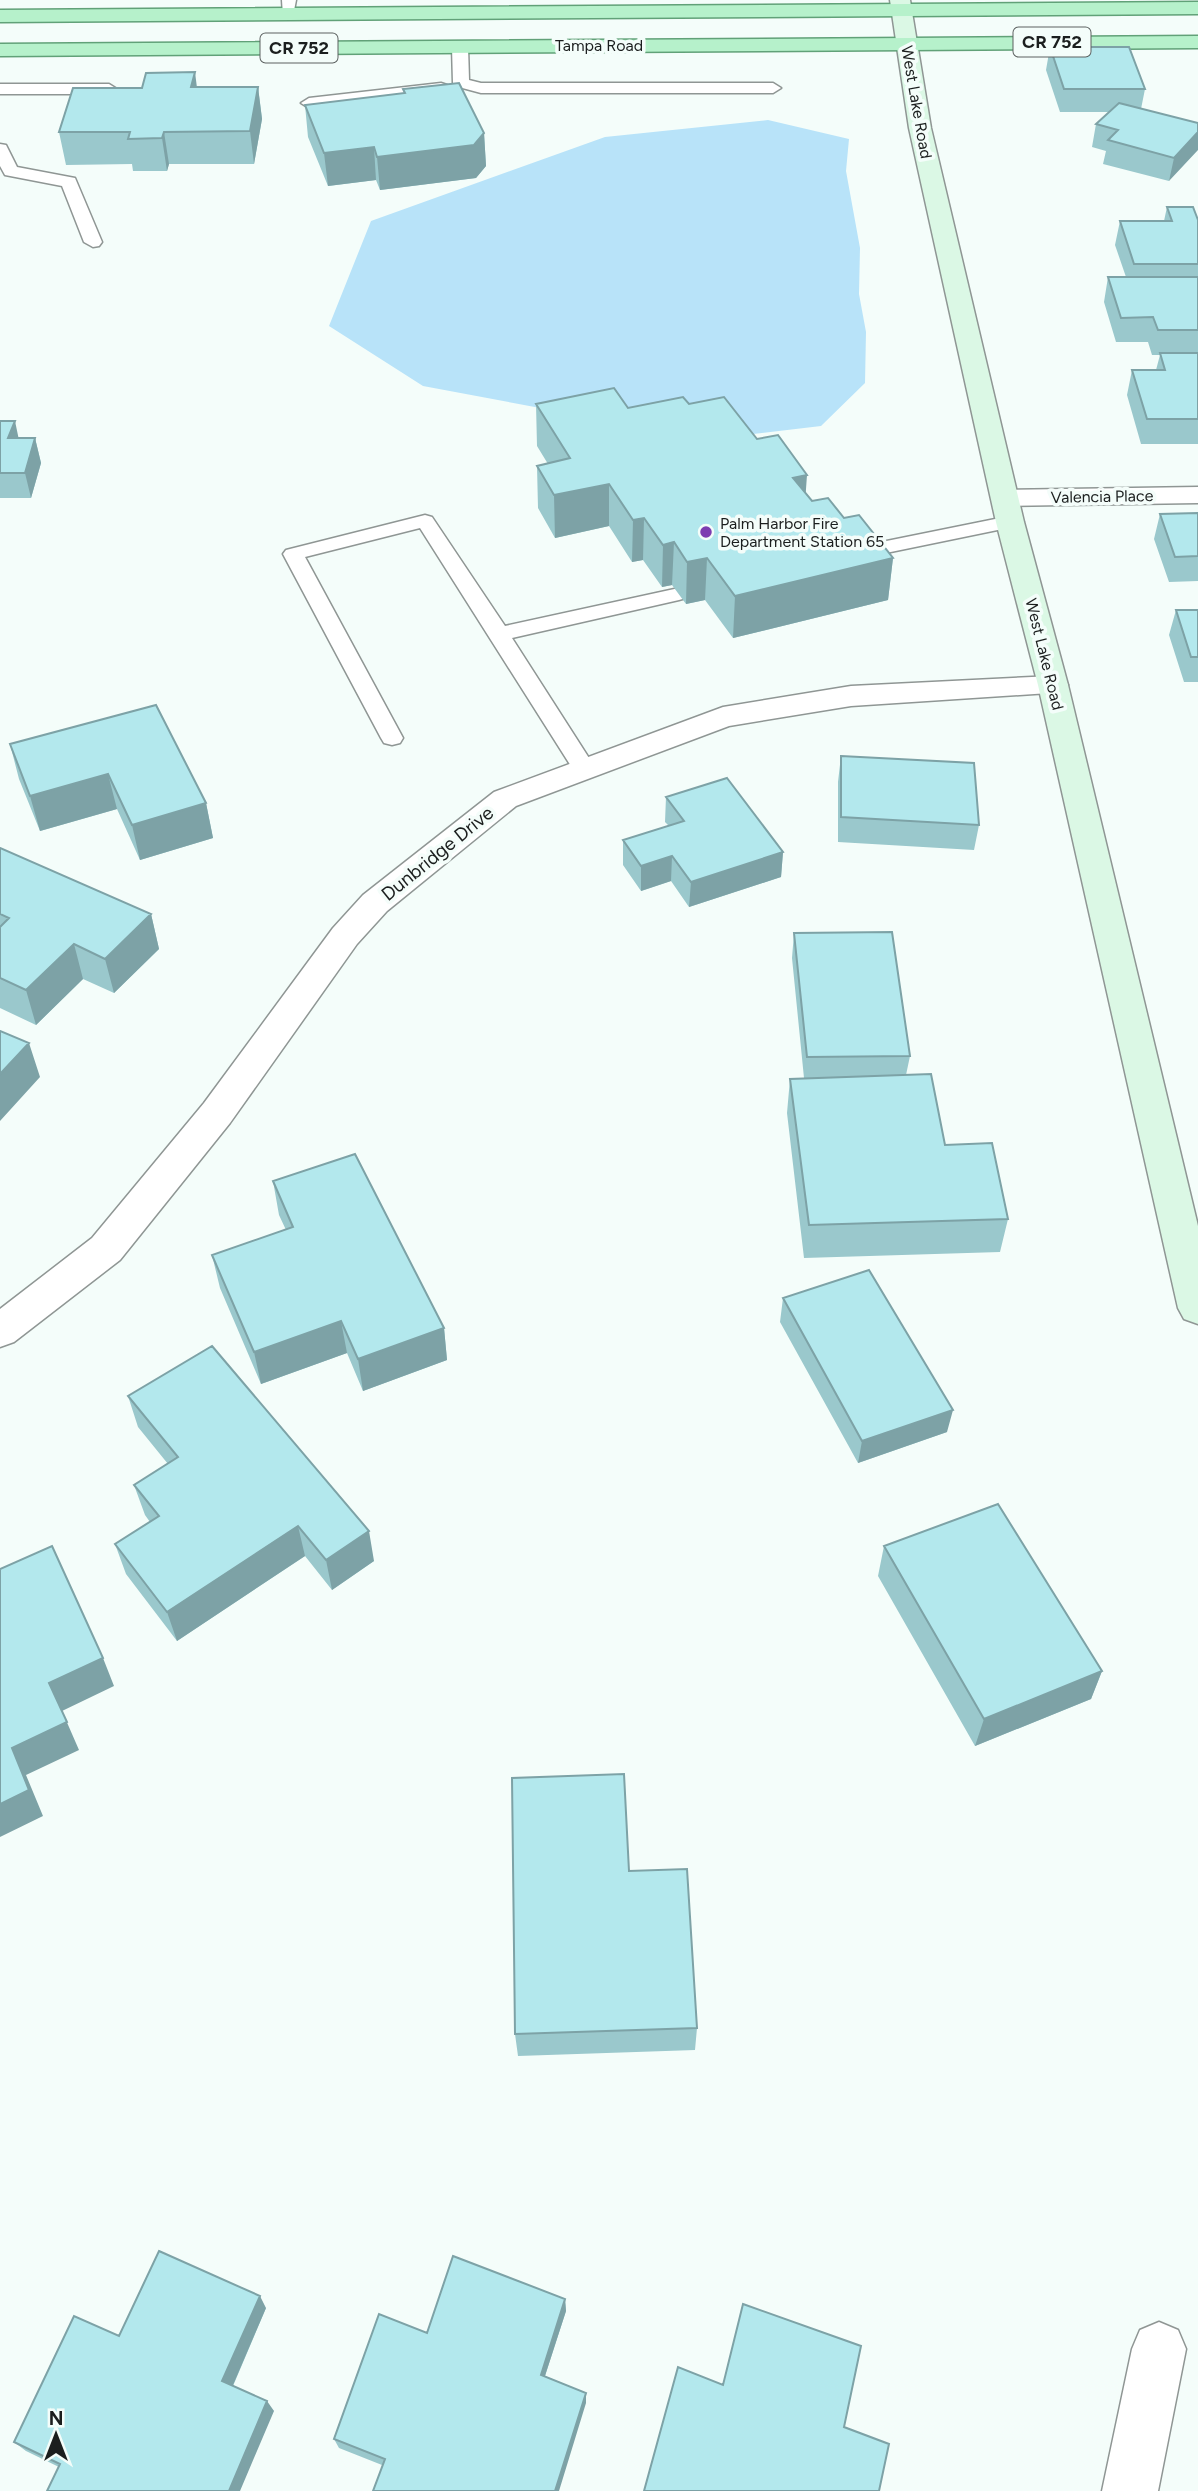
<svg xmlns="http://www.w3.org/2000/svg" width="1198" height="2491" font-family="Figtree,sans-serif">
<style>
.water{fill:#b8e3f9}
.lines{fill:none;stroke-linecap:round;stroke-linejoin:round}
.lane-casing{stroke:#8f9694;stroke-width:3}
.street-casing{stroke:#8f9694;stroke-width:3}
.secondary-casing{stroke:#8f9694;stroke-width:3}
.primary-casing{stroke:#61a178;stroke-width:3}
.lane{fill:#fff;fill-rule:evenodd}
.street{fill:#fff;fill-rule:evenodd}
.secondary{fill:#dbf8e5;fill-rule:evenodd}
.primary{fill:#b6f1cb;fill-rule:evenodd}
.wall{fill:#9ac8cc}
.shaded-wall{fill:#7da2a6}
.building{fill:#b3e8ed;stroke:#7da2a6;stroke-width:2}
.poi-dot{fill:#7d3cb1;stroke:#f4fdfa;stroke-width:2.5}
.labels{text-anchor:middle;stroke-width:7;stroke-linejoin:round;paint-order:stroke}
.far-street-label{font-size:16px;fill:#1b1e1e;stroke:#f4fdfa}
.far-poi-label{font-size:16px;fill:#1b1e1e;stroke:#f4fdfa;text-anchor:start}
.shield{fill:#f4fdfa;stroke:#5c6160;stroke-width:2}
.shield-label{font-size:18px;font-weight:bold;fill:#1b1e1e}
.street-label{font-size:19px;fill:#1b1e1e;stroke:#f4fdfa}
</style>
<rect width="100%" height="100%" fill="#f4fdfa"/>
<!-- water -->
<path class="water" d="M768 120 849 139 846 171 860 248 859 294 866 332 865 383 821 426 719 438 615 422 423 386 329 326 371 221 605 137Z"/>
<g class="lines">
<defs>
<path id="lane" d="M282 0H296L293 16H283Z
M460 42 468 47 469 80 481 83H773L781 88 773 93H481L455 86 453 83 452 47Z
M441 83 447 85 449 88 447 91 309 108 301 103 309 98Z
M0 84H109L117 89 109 94H0Z
M0 144 6 145 17 167 75 178 102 242 99 246 93 247 84 242 62 186 5 175 0 166Z
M425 515 432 517 505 626 679 588 686 590 690 594 686 598 679 600 512 638 596 769 592 774 584 776 576 774 420 528 305 557 403 738 400 743 392 745 384 743 381 738 283 554 286 550Z
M1010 516 1017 518 1020 522 1017 526 847 561 840 559 837 555 840 551 847 549Z"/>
<path id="street" d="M1198 487V503L1006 506 996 504 992 498 996 492 1006 490Z
M1053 676 1064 678 1068 685 1064 692 851 706 729 726 516 806 387 911 357 944 230 1123 120 1260 14 1342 0 1347V1309L92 1238 204 1103 333 928 363 895 494 792 723 707 851 686Z
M1159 2322 1178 2330 1186 2349 1158 2491H1102L1132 2349 1140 2330Z"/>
<path id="secondary" d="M890 0H910L931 128 1024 522 1068 685 1198 1226V1324L1184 1319 1178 1308 1038 685 996 522 909 128Z"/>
<path id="primary" d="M1198 2V14L0 22V10Z
M1198 36V48L0 56V44Z"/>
</defs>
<!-- lane casing -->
<use href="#lane" class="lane-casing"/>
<!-- street casing -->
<use href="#street" class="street-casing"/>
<!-- secondary casing -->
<use href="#secondary" class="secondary-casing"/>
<!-- primary casing -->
<use href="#primary" class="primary-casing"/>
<!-- lane -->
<use href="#lane" class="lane"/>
<!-- street -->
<use href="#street" class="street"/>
<!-- secondary -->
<use href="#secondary" class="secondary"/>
<!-- primary -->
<use href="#primary" class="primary"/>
</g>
<!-- wall -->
<path class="wall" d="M1050 47 1145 89 1141 109 1198 123 1169 181 1103 164 1106 151 1092 147 1096 124 1109 112H1060L1046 70Z
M197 87H258L262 119 254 164H169L167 171H133L132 164 66 165 59 132Z
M403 89 484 133 486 166 476 178 380 190 376 180 328 186 308 137 305 105 404 93Z
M1167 207 1198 220V444H1141L1127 395 1132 370H1156L1160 355H1152L1148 342H1116L1104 302 1108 277H1126L1115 245 1120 221H1164Z
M536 404 628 408 689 404 757 439 812 501 844 518 893 558 888 600 733 638 705 600 686 604 672 585 662 587 643 560 632 562 609 526 555 538 538 508 537 466 548 464 537 446Z
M0 421 19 438H35L41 463 31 498H0Z
M1198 513V581L1169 582 1154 539 1160 514Z
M1176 610H1198V682H1184L1169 635Z
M10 744 206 803 213 838 140 860 117 809 40 831 19 779Z
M841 756 979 825 974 850 838 842V782Z
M666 797 783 852 781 877 689 907 671 881 641 891 623 865V840L669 826 665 822Z
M0 848 151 914 159 949 114 993 83 979 36 1025 0 1008Z
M794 933 910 1056 906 1075 945 1145 1008 1219 1000 1252 804 1258 787 1113 790 1079 804 1078 792 958Z
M273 1181 444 1328 447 1360 363 1391 347 1353 261 1384 220 1288 212 1255 286 1230 279 1215Z
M783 1298 947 1432 858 1463 780 1322Z
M128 1396 374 1561 332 1590 305 1556 177 1641 126 1574 115 1544 150 1522 145 1515 134 1485 168 1464 138 1427Z
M884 1546 1102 1671 1091 1699 975 1746 878 1576Z
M629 1871 697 2028 695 2050 518 2056 515 2034Z
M565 2299 566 2311 545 2376 586 2393V2403L382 2465 339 2448 334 2439 427 2333Z
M266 2308 233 2386 274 2411 59 2467 26 2451 14 2442 119 2336Z"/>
<!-- shaded-wall -->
<path class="shaded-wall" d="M195 72 199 104 191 87Z
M258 87 262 119 254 164 250 131Z
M164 132 169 164 167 171 162 138Z
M1198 132V150L1169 181 1174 158Z
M484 133 486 166 476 178 380 190 377 157Z
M374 147 376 180 328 186 324 153Z
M15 421 20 445 8 438Z
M35 438 41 463 31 498 25 473Z
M807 475 804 517 793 478Z
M609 484V526L555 538 554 495Z
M644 518 643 560 632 562 633 520Z
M674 542 672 585 662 587 663 545Z
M707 558 705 600 686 604 687 562Z
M893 558 888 600 733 638 735 596Z
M108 774 117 809 40 831 30 796Z
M206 803 213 838 140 860 132 825Z
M783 852 781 877 689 907 691 882Z
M672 856 671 881 641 891V866Z
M151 914 159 949 114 993 105 959Z
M74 944 83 979 36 1025 26 990Z
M29 1043 40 1077 0 1121V1074Z
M341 1321 347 1353 261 1384 254 1352Z
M444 1328 447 1360 363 1391 358 1359Z
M953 1410 947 1432 858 1463 862 1441Z
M298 1526 305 1556 177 1641 167 1612Z
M369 1531 374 1561 332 1590 326 1560Z
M103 1658 114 1686 62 1711 79 1750 26 1775 43 1816 0 1837V1804L12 1748 49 1683Z
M1102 1671 1091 1699 975 1746 984 1719Z
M260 2296 266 2308 230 2392 222 2381Z
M565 2299 566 2311 542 2385 541 2375Z
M586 2393V2403L559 2491H555Z
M267 2401 274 2411 240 2491H229Z"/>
<!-- building -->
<path class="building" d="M1050 47H1129L1145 89H1064Z
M195 72 191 87H258L250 131 164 132 162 138 128 139 130 132H59L73 88H142L146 73Z
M459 83 484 133 474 145 377 157 374 147 324 153 305 105 405 93 403 89Z
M1119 103 1198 123V132L1174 158 1108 140 1118 130 1096 124Z
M1167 207H1193L1198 220V264H1134L1120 221H1172Z
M1108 277H1198V330H1158L1153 317 1121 318Z
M1160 353H1198V419H1147L1132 370H1165Z
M614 388 628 408 683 397 689 404 724 397 757 439 778 435 807 475 793 478 812 501 828 498 844 518 859 515 893 558 735 596 707 558 687 562 674 542 663 545 644 518 633 520 609 484 554 495 537 466 570 458 536 404Z
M0 421H15L8 438H35L25 473H0Z
M1198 513V556L1175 557 1160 514Z
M1176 610H1198V657H1191Z
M156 705 206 803 132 825 108 774 30 796 10 744Z
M841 756 974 763 979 825 841 817Z
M727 778 783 852 691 882 672 856 641 866 623 840 684 821 666 797Z
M0 848 151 914 105 959 74 944 26 990 0 978V927L9 918 0 914Z
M892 932 910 1056 807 1057 794 933Z
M0 1031 29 1043 0 1074Z
M931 1074 945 1145 992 1143 1008 1219 809 1225 790 1079Z
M355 1154 444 1328 358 1359 341 1321 254 1352 212 1255 293 1227 273 1181Z
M869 1270 953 1410 862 1441 783 1298Z
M212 1346 369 1531 326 1560 298 1526 167 1612 115 1544 159 1516 134 1485 178 1457 128 1396Z
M998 1504 1102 1671 984 1719 884 1546Z
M52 1546 103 1658 49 1683 67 1722 12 1748 29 1790 0 1804V1569Z
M624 1774 629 1871 687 1869 697 2028 515 2034 512 1778Z
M159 2251 260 2296 222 2381 267 2401 229 2491H47L60 2464 14 2442 74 2316 119 2336Z
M453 2256 565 2299 541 2375 586 2393 555 2491H373L385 2459 334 2439 379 2314 427 2333Z
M743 2304 861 2346 844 2427 889 2444 879 2491H644L678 2367 723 2385Z"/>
<!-- markers -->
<circle class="poi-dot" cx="706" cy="532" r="7"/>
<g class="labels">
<!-- far-street labels -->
<g class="far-street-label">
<text x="599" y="51">Tampa Road</text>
<text transform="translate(917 102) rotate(80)" y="6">West Lake Road</text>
<text transform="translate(1102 496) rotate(-1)" y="6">Valencia Place</text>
<text transform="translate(1045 654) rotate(76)" y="6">West Lake Road</text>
</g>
<!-- far-poi labels -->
<g class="far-poi-label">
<text x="720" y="529">Palm Harbor Fire<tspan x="720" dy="18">Department Station 65</tspan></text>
</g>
<!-- shield labels -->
<g class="shield">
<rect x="1013.5" y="27.5" width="77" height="29" rx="5"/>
<rect x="260.5" y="33.5" width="77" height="29" rx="5"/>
</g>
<g class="shield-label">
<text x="1052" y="48">CR 752</text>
<text x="299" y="54">CR 752</text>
</g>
<!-- street labels -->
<g class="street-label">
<text transform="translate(437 853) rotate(-39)" y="7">Dunbridge Drive</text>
</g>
</g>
<!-- north arrow -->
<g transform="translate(56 2435)" stroke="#f4fdfa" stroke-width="5" paint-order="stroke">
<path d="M0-5L12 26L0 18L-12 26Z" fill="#1b1e1e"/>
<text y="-10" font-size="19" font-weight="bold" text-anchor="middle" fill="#1b1e1e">N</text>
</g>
</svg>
